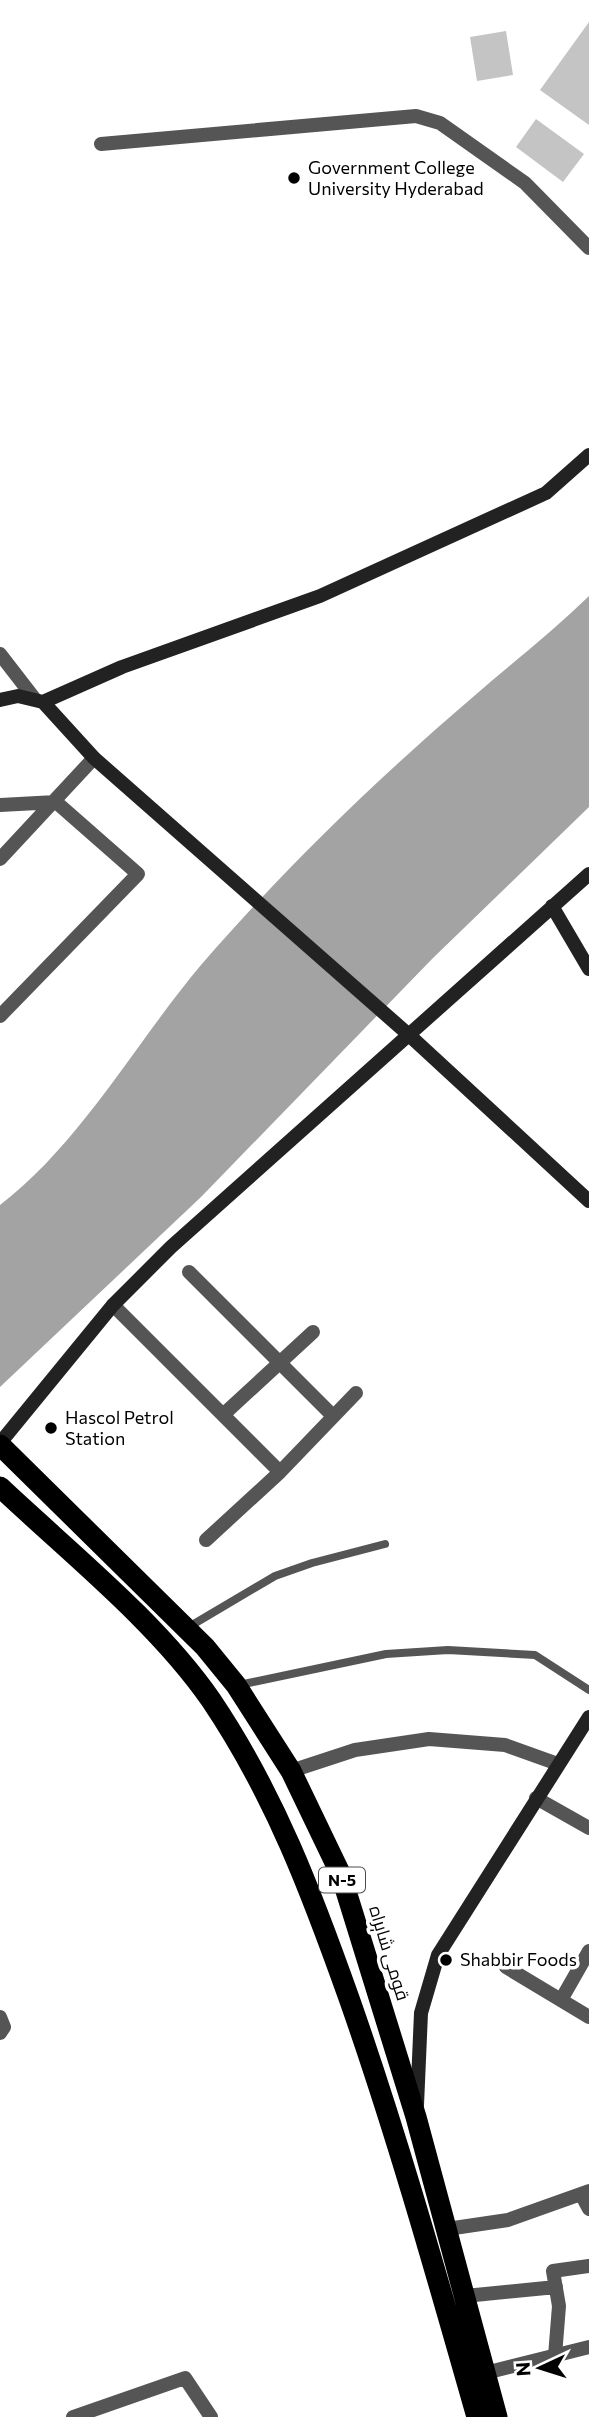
<svg xmlns="http://www.w3.org/2000/svg" width="589" height="2417" font-family="Commissioner,Cairo,sans-serif">
<style>
.water{fill:#a3a3a3}
.building{fill:#c4c4c4}
.lines{fill:none;stroke-linecap:round;stroke-linejoin:round}
.lane{stroke:#555;stroke-width:8}
.street{stroke:#555;stroke-width:14}
.secondary{stroke:#222;stroke-width:14}
.highway{stroke:#000;stroke-width:21}
.poi-dot{fill:#000;stroke:#fff;stroke-width:2.5}
.labels{text-anchor:middle;stroke-width:7;stroke-linejoin:round;paint-order:stroke}
.shield{fill:#fff;stroke:#4c4c4c;stroke-width:2}
.shield-label{font-size:16px;font-weight:bold;fill:#000}
.poi-label{font-size:18px;fill:#000;stroke:#fff;text-anchor:start}
.street-label{font-size:18px;fill:#000;stroke:#fff}
</style>
<rect width="100%" height="100%" fill="#fff"/>
<!-- water -->
<path class="water" d="M589 596V807L433 958 201 1197 0 1387V1205C81 1143 136 1042 201 965 284 869 377 779 473 697 512 663 552 632 589 596Z"/>
<!-- building -->
<path class="building" d="M589 22V125L540 90Z
M506 31 513 75 477 81 470 37Z
M536 119 584 154 563 182 516 147Z"/>
<g class="lines">
<!-- lane -->
<path class="lane" d="M187 1628 275 1576 312 1563 385 1544
M239 1685 386 1654 448 1650 535 1655 589 1690"/>
<!-- street -->
<path class="street" d="M101 144 416 116 440 123 525 183 589 248
M0 654 34 698
M0 805 56 802 138 874 0 1016
M0 859 94 758
M189 1272 332 1415
M113 1305 280 1472
M224 1414 313 1332
M206 1540 280 1472 356 1393
M291 1771 355 1750 429 1739 505 1745 558 1764
M536 1798 589 1828
M506 1967 589 2017
M561 2000 589 1951
M0 2017 4 2027 0 2033
M581 2194 589 2209
M447 2229 508 2220 589 2191
M465 2296 556 2287
M555 2356 559 2306 553 2271 589 2266
M485 2373 589 2347
M73 2417 185 2378 211 2417"/>
<!-- secondary -->
<path class="secondary" d="M0 700 18 696 43 702 94 758 409 1035 589 1201
M43 702 122 667 320 596 546 493 589 455
M552 906 589 969
M0 1443 113 1305 171 1247 589 874
M417 2105 421 2013 438 1955 589 1717"/>
<!-- highway -->
<path class="highway" d="M0 1445 205 1647 236 1685 291 1771 341 1875 416 2117 497 2417
M0 1487C69 1552 157 1622 211 1700 275 1795 312 1894 350 2001 398 2138 437 2277 477 2417"/>
</g>
<!-- markers -->
<g class="poi-dot">
<circle cx="294" cy="178" r="7"/>
<circle cx="51" cy="1428" r="7"/>
<circle cx="446" cy="1960" r="7"/>
</g>
<g class="labels">
<!-- shield labels -->
<rect class="shield" x="319" y="1867.5" width="46" height="25" rx="5"/>
<g class="shield-label">
<text x="342" y="1886">N-5</text>
</g>
<!-- poi labels -->
<g class="poi-label">
<text x="308" y="174">Government College<tspan x="308" dy="21">University Hyderabad</tspan></text>
<text x="65" y="1424">Hascol Petrol<tspan x="65" dy="21">Station</tspan></text>
<text x="460" y="1966">Shabbir Foods</text>
</g>
<!-- street labels -->
<g class="street-label">
<text transform="translate(389 1953) rotate(73)" y="6">قومی شاہراہ</text>
</g>
</g>
<!-- north arrow -->
<g transform="translate(540 2368) rotate(266)" stroke="#ffffff" stroke-width="5" paint-order="stroke">
<path d="M0-5L12 26L0 18L-12 26Z" fill="#000000"/>
<text y="-10" font-size="19" font-weight="bold" text-anchor="middle" fill="#000000">N</text>
</g>
</svg>
